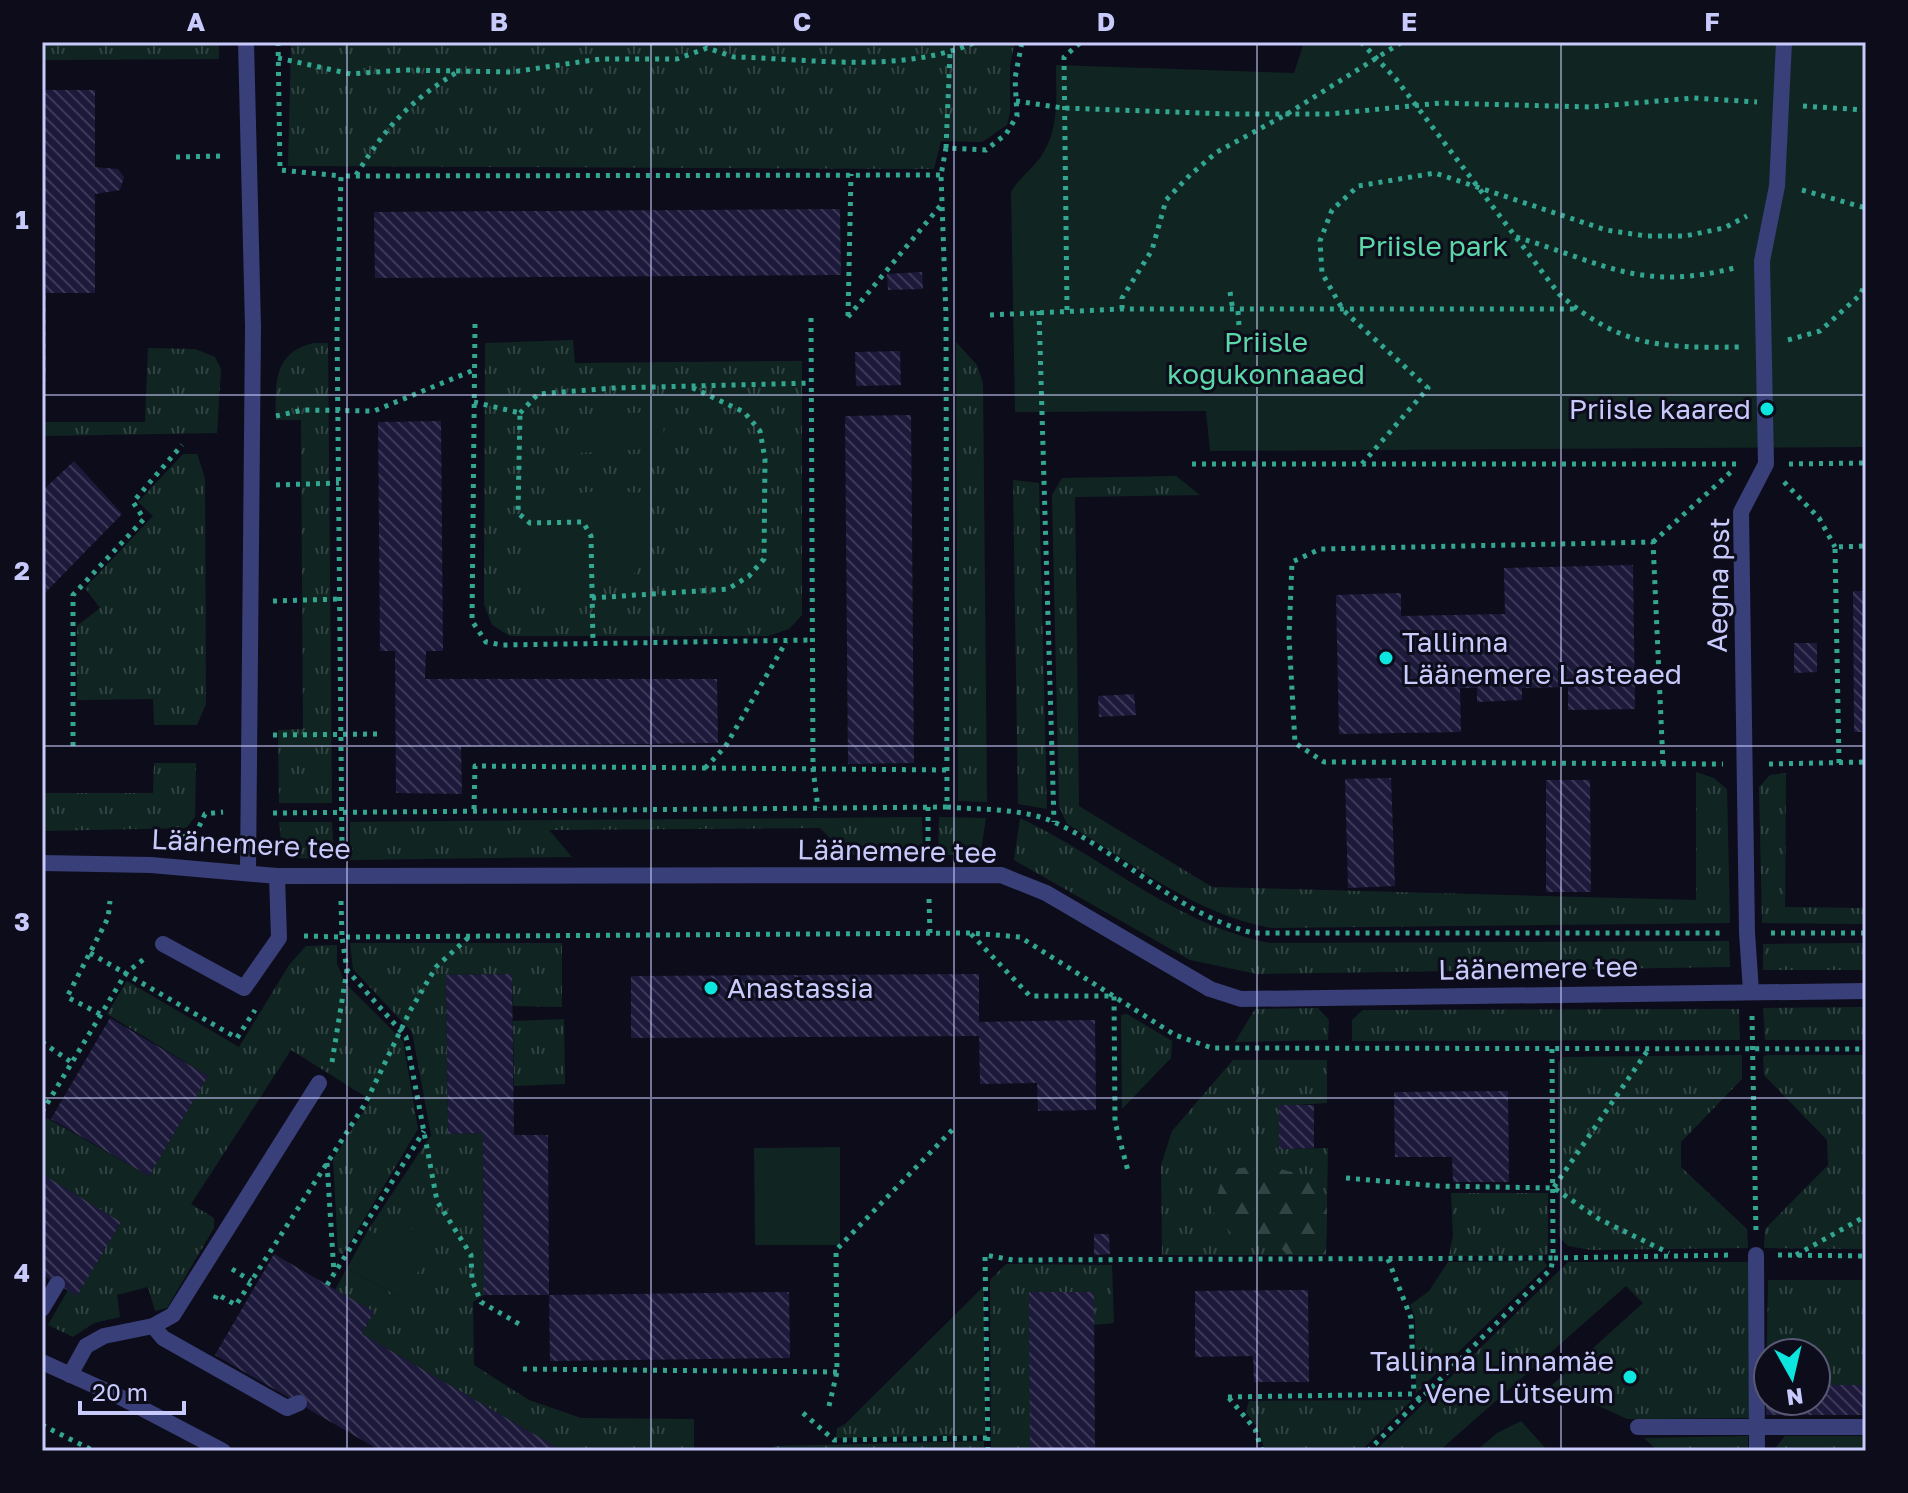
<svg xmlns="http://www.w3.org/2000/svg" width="1908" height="1493" font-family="'Golos Text',sans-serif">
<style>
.grass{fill:url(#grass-tufts)}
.forest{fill:url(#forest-firs)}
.green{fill:#102521}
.building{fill:url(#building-back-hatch)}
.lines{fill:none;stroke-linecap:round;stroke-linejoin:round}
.path{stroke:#33a691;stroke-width:5;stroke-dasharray:4 6;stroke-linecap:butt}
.service{stroke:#393f78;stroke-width:16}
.pedestrian{stroke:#393f78;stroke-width:16}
.minor{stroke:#393f78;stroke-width:16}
.tertiary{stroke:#393f78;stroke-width:16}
.grid{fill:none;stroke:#c9cafc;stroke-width:2;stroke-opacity:0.55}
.poi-dot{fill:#0de5df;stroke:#0d0c1b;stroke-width:3}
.labels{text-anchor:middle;stroke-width:6;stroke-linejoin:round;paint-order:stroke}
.park-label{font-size:28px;fill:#5bd7a8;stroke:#0d0c1b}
.poi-label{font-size:28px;fill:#c9cafc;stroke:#0d0c1b;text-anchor:end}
.street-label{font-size:28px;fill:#c9cafc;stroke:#0d0c1b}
.neatline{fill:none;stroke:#c9cafc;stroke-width:3}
.grid-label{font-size:26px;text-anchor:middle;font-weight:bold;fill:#c9cafc}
</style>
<defs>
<pattern id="grass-tufts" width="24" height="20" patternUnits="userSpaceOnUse" patternTransform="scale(2)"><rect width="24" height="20" fill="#102521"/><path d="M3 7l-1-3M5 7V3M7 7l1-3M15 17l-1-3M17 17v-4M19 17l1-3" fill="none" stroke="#314342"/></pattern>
<pattern id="forest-firs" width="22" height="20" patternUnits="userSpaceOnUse" patternTransform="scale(2)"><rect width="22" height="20" fill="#102521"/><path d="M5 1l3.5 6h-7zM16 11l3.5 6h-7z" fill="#314342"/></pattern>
<pattern id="building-back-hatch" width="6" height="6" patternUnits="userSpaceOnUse" patternTransform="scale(2)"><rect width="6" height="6" fill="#1c193b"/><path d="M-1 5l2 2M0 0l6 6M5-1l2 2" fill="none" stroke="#3c3958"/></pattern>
</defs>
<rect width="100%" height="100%" fill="#0d0c1b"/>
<!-- grass -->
<path class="grass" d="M42 42H219V59L42 60Z
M496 42H1015L1010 66V112L1007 125 982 142 941 141 934 169 288 166 291 44Z
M573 340 575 363 802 361V615L789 629 768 636H510L492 625 484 604 485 343Z
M956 342 977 365 983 383 987 802 958 801Z
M314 343H328L332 803H279L278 730 303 729 301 420H276C275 384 273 352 314 343Z
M148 348 195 349 215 357 221 369 217 433 42 436V422H145Z
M183 454H197L205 478 206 704 197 725H154L153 699 77 700V626L100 608 85 588 153 516 138 502Z
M1176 476 1200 495 1075 497 1079 806 1212 887 1696 900V772L1714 778 1727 789 1730 923 1271 928C1196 915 1131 862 1067 824L1059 806 1052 495 1062 478Z
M1013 480 1039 483 1047 809 1018 804Z
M154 763H196L195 817 186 828 42 831V793H153Z
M1786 773 1785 907 1866 908V924L1762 923 1759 787 1770 775Z
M922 817 923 854 847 855 820 828 549 830 572 857 350 860V822Z
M939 817 986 818 981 850 968 855H938Z
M1020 818C1105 858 1176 925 1270 943L1729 941 1730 967 1257 974 1190 960 1014 860Z
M279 822H332L334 860 297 858 281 840Z
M350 943H562V1007L513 1006 512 974 446 975 448 1134 483 1133 484 1295 473 1302 474 1365 529 1400 581 1418 694 1419V1451H563L362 1334 374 1312 335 1290 347 1268 403 1299 410 1232 382 1238 368 1230 431 1135 412 1032 353 969Z
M1866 943V970H1763V944Z
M337 945V964L345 983 403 1041 418 1129 343 1254 338 1253 333 1159 371 1100 291 1050 191 1204 214 1218V1228L167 1308 155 1311 148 1287 117 1295 120 1317 94 1323 73 1337 48 1325 68 1290 77 1295 121 1222 42 1174V1125L47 1118 149 1176 208 1076 107 1014 127 981 239 1047 289 965 306 946Z
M1866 1007V1040H1765L1763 1008Z
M1318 1008 1329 1020 1328 1040 1235 1042 1255 1009Z
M1739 1009 1740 1040 1352 1041V1020L1363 1010Z
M1127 1014 1172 1041 1171 1058 1122 1109 1121 1015Z
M564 1019 565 1084 514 1086 513 1021Z
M1742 1055V1079L1681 1142V1167L1747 1229 1748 1248 1591 1250 1568 1246 1559 1237 1558 1063 1563 1057Z
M1767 1055H1866V1249L1764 1248 1765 1229 1828 1165 1827 1140 1764 1075 1763 1057Z
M1233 1060H1327V1103L1279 1106V1149L1328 1148 1326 1255H1162L1161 1165 1172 1131Z
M1451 1193H1548V1255L1449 1256 1453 1236Z
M1544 1261 1547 1266 1416 1393 1415 1317 1410 1305 1429 1291 1448 1262Z
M1568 1262H1751L1750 1418 1627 1419 1599 1406 1562 1400 1530 1405 1643 1303 1626 1286 1439 1451H1375Z
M1006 1264 1112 1265 1114 1323 1094 1325V1292L1030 1451H991L990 1280Z
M1768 1280H1866V1385H1816V1353H1768L1766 1385Z
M984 1286 986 1435 836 1438 837 1428 844 1425Z
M1412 1400 1361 1451H1265L1258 1428 1246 1412 1249 1401Z
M1748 1436V1451H1658L1644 1438Z
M1785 1436H1866V1451H1773Z
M984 1441V1451H768L775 1446Z"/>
<!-- forest -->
<path class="forest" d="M1265 1165 1314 1178 1327 1204 1326 1255H1287L1269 1234 1236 1239 1212 1211 1225 1170Z"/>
<!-- green -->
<path class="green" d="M1304 42H1866V447L1210 451 1206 411 1015 412 1011 192C1019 178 1030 171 1040 158 1060 130 1056 97 1056 65L1294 73Z
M663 412 664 448 574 453 572 415Z
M598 491 649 493 637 572 578 601 521 600 524 500Z
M840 1147V1245H755L754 1148Z
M419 1216 442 1229 403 1299 347 1268 368 1230 382 1237 391 1221 410 1232Z
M1521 1421 1548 1451H1476L1497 1433Z"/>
<!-- building -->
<path class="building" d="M42 90H95V167L118 169 124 177 120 190 95 194V293H46V381H42Z
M840 209 841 275 375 278 374 212Z
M922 272 923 289 888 290 887 274Z
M900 351 901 385 856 386 855 352Z
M911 415 914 763 848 764 845 416Z
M441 421 443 651H426L425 679H717L718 743 461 746 462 794 396 793 395 651H380L378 422Z
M74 461 122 514 42 596V491Z
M1633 565 1635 709 1568 710V687L1522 688V700L1477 702V688H1460L1461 732 1339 734 1336 595 1401 593V616L1505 614 1504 568Z
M1853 591H1866V732H1854Z
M1794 643H1817V672L1794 673Z
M1134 694 1136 715 1099 717 1098 696Z
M1391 778 1395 886 1348 888 1345 779Z
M1546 780H1590L1591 892H1546Z
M512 974 514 1135H548L549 1295 789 1292 790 1358 550 1361 549 1295H484L483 1133 448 1134 446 975Z
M979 974V1022L1095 1020 1096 1110 1038 1111 1037 1083 980 1084 979 1036 631 1038V976Z
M110 1018 208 1076 149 1176 51 1119Z
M1508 1091 1509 1182H1453L1452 1157H1395L1394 1092Z
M1279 1105H1314V1148L1279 1149Z
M42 1174 121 1222 77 1296 42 1275Z
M1094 1234H1109L1110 1254 1094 1255Z
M274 1254 374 1312 362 1334 563 1451H381L215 1355Z
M1308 1290 1309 1382H1254L1253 1356 1195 1357V1291Z
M1029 1292H1094L1095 1451H1030Z
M1816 1385H1866V1415H1766V1401H1816Z"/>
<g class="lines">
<!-- path -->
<path class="path" d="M278 42 280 170 341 176
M1361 42 1396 79 1559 294C1621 347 1660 348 1739 347
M278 58 351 74 404 70 512 72 600 59H677L707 48 734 57C814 59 902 74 976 42
M1016 101 1063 108 1229 114H1330L1441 103 1590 107 1693 98 1757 102
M1803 106 1866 110
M946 148 950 53
M176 157 223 156
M356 175C386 127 409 101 459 71
M1802 190 1866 208
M1516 237C1604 263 1641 293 1738 267
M1230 292 1233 311
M1122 309V298L1152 250 1166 200 1190 175 1217 152 1287 114 1402 42
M1067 310 1064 57 1081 42
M1039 311 1054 822
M1238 311 1239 326
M990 315 1122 309H1576
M848 316 851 174
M848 317 941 205
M811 318 813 769 818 808
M475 324 472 621 486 642 502 645 813 640
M1788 340 1820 331 1860 295 1866 282
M474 402 520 413 518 513 530 523 583 522 591 536 593 644
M520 413 538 394 613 388 811 383
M276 416 303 410 374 411 474 370
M1192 464H1739
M1362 464 1428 388 1343 310 1322 273 1320 241 1332 210 1358 186 1435 173 1606 230 1646 236H1685L1724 228 1747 216
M1789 464 1866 463
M1784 482 1819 518 1835 547
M276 485 339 483
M1653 542 1732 471
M592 598 728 589 749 576 764 559 765 459 760 431 744 412 691 387
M273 601 340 599
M273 735 380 734
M73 746V595L144 519 133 502 182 445
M1839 763 1835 547 1866 546
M1663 764 1653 542 1320 549 1292 562 1289 637 1295 743 1324 762 1723 764
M1769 764 1866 762
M705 768 725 747 786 642
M928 807V853
M947 807C981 810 1025 808 1056 823 1124 855 1179 915 1253 933H1725
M474 809 475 766 947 770
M273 813 947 807 946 316 941 175 946 148 986 150 1006 134 1017 116 1015 78 1022 42
M174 841 197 831 205 814 223 812
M342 851 337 326 341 176 941 175
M929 899 930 934
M341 901 342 937 971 933 1020 937 1175 1035 1212 1048 1866 1049
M1771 933H1866
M971 934 1030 996H1114L1115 1122 1128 1171
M304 936 342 937 347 970 406 1037 437 1201 471 1255 472 1280 481 1302 519 1324
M90 953 237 1038 255 1010
M100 1014 67 997 108 918 110 901
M1752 1016 1756 1234
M42 1042 71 1062
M1552 1049 1553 1258 1732 1255
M332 1062 347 970
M42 1112 126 973 144 959
M327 1163 334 1273
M1346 1178 1438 1186 1554 1188 1599 1219 1669 1253
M1554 1187 1648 1050
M1778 1255 1866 1256
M1796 1255 1866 1216
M1388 1259 1411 1318 1414 1394
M232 1269 251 1281
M327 1285 424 1131
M215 1299 217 1294 236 1305 365 1104 410 1011 436 967 470 936
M523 1369 837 1372
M1228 1397 1414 1394 1420 1400
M1229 1398 1255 1429 1262 1451
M829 1406 837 1372 836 1250 956 1126
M803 1413 834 1440 987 1438
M42 1425 94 1451
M988 1451 985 1255 1013 1260 1553 1258 1551 1269 1368 1451"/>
<!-- service -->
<path class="service" d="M163 944 244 988 279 938 277 876
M1756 1255 1757 1451
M42 1309 57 1284
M153 1326 163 1338 287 1408 299 1403
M70 1375 86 1346 104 1336 153 1326 173 1315 319 1083
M1638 1427H1866"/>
<!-- pedestrian -->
<path class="pedestrian" d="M1751 991 1747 933 1741 512 1766 464 1762 261 1777 186 1784 42"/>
<!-- minor -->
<path class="minor" d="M246 42 253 327 248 872
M42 863 151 865 277 876 1001 875 1046 893 1210 989 1241 999 1866 991"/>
<!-- tertiary -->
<path class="tertiary" d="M42 1362 122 1398 223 1451"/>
</g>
<!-- grid -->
<path class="grid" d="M347 42V1451M651 42V1451M954 42V1451M1257 42V1451M1561 42V1451M42 395H1866M42 746H1866M42 1098H1866"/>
<!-- markers -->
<g class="poi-dot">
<circle cx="1767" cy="409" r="8"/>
<circle cx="1386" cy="658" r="8"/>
<circle cx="711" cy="988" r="8"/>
<circle cx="1630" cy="1377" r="8"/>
</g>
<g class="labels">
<!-- park labels -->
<g class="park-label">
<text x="1433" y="256">Priisle park</text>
<text x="1266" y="352">Priisle<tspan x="1266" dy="32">kogukonnaaed</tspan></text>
</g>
<!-- poi labels -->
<g class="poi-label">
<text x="1751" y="419">Priisle kaared</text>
<text x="1402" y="652" text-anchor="start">Tallinna<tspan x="1402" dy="32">Läänemere Lasteaed</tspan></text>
<text x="727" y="998" text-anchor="start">Anastassia</text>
<text x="1614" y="1371">Tallinna Linnamäe<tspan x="1614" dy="32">Vene Lütseum</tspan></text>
</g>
<!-- street labels -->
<g class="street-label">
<text transform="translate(1718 585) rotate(-89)" y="10">Aegna pst</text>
<text transform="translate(251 844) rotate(3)" y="10">Läänemere tee</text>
<text transform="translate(897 851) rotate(1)" y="10">Läänemere tee</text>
<text transform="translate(1538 968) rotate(-1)" y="10">Läänemere tee</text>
</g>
</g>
<!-- border -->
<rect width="1908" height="1493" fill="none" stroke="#0d0c1b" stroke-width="88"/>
<!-- north arrow -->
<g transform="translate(1792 1377) rotate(172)"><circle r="38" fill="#0d0c1b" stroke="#585875" stroke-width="2"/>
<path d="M0-6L14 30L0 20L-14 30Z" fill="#0de5df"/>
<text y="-12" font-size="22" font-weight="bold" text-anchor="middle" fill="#c9cafc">N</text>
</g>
<!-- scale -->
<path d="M80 1401v12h104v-12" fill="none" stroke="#c9cafc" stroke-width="4"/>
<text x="92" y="1401" font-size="24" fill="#c9cafc" stroke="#0d0c1b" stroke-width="6" paint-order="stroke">20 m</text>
<rect x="44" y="44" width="1820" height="1405" class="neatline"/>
<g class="grid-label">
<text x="196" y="31">A</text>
<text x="499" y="31">B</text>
<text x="802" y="31">C</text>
<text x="1106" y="31">D</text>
<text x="1409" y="31">E</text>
<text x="1712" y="31">F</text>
<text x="22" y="229">1</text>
<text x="22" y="580">2</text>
<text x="22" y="931">3</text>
<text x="22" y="1282">4</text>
</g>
</svg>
